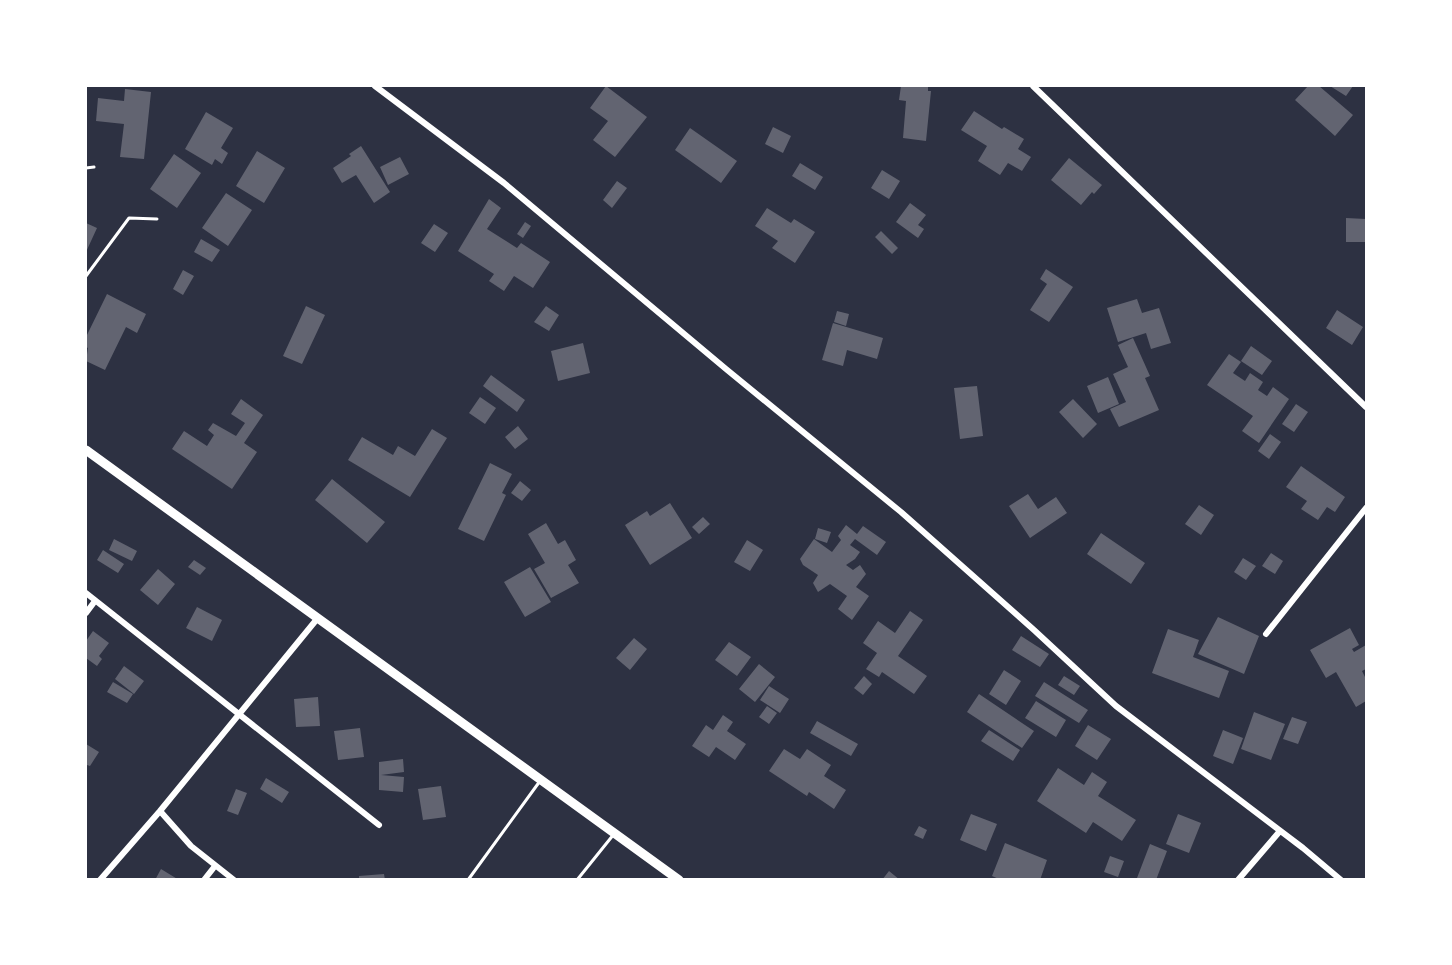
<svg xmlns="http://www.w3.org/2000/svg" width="1452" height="965" font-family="'PT Sans',sans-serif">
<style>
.building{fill:#626471}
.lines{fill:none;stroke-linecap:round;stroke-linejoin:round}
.service{stroke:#fff;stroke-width:3}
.minor{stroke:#fff;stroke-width:6}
.secondary{stroke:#fff;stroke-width:9}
</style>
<rect width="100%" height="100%" fill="#2d3142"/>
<!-- building -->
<path class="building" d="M606 86 647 117 615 157 593 140 608 121 590 108Z
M901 86H928V91H931L926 141 903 138 906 101 899 100Z
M1308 86H1319L1353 115 1335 136 1295 100Z
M1330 86H1353L1346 96Z
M125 89 151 92 144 159 120 157 124 124 96 121 98 98 124 101Z
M974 111 1002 129 1004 127 1024 139 1018 149 1031 157 1022 171 1008 163 1000 175 978 161 987 146 961 130Z
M206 112 233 128 221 148 228 153 222 164 215 159 212 165 185 149Z
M773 127 791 136 783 153 765 144Z
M690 128 737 161 721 183 675 150Z
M361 146 390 192 374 203 356 175 342 183 333 168 351 156 349 154Z
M257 151 285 168 264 203 236 186Z
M174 154 201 173 177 208 150 189Z
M400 157 409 174 388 185 380 167Z
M1069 158 1102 185 1094 194 1092 192 1081 205 1051 180Z
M800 163 823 177 815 190 792 176Z
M882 170 900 181 889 199 871 188Z
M617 181 627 188 612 208 603 200Z
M226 193 252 210 228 246 202 228Z
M489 199 501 208 487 229 517 248 521 243 550 262 533 288 514 276 504 291 489 281 494 274 458 251Z
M910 203 926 215 918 225 924 229 918 238 896 222Z
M767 208 791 223 794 219 815 232 795 263 772 248 778 241 755 226Z
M1346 218 1366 219V242H1346Z
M525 222 531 226 523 238 517 234Z
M86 223 97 228 86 252Z
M434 224 448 233 435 252 421 243Z
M881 231 898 248 892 254 875 237Z
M201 239 220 250 212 262 194 252Z
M1046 269 1073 287 1049 322 1030 310 1047 284 1040 279Z
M183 270 194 276 183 295 173 289Z
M107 294 146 314 137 333 126 327 105 370 86 361 88 348 86 347V337Z
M1137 299 1142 313 1159 308 1171 343 1151 349 1146 333 1118 342 1107 308Z
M306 306 325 315 302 364 283 356Z
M546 306 559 315 549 331 534 322Z
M1337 310 1363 327 1352 345 1326 328Z
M837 311 849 314 846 326 834 322Z
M833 323 883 338 877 359 847 350 843 366 822 360Z
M1133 338 1150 376 1145 378 1159 410 1119 427 1110 409 1126 402 1113 374 1128 367 1118 345Z
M583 343 590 373 558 381 551 351Z
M1251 346 1272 361 1262 375 1241 361Z
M1229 354 1241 362 1233 373 1245 381 1250 373 1263 382 1258 390 1267 396 1273 387 1289 399 1259 443 1242 431 1253 416 1207 385Z
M491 375 525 400 517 412 483 386Z
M1108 377 1119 404 1098 413 1087 386Z
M977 386 983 436 960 439 954 388Z
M480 397 496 408 485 424 469 413Z
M241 399 263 415 244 443 257 452 232 489 172 449 184 431 207 446 214 435 208 430 213 423 236 436 245 423 231 414Z
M1073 399 1097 424 1083 438 1059 412Z
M1296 404 1308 412 1294 432 1282 424Z
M518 426 528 439 515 449 505 437Z
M432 429 447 438 410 497 348 460 362 437 393 455 398 446 415 456Z
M1270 434 1281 442 1269 459 1258 451Z
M490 463 512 474 502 493 506 495 484 541 458 529Z
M1301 466 1345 497 1335 512 1327 507 1318 520 1301 509 1307 501 1286 487Z
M332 479 385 522 367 543 315 500Z
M520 481 531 490 522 501 511 493Z
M1028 494 1038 509 1056 497 1067 513 1030 538 1009 506Z
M670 503 692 538 650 565 625 525 647 511 650 516Z
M1199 505 1214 515 1201 535 1185 524Z
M703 517 710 524 699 534 692 527Z
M546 523 558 544 565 540 576 560 568 565 579 583 551 598 534 569 545 563 528 534Z
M846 525 857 534 863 526 886 542 877 555 855 539 850 545 860 552 855 559 846 565 853 570 860 565 866 574 856 587 869 596 852 620 838 609 847 596 830 584 818 592 813 583 818 575 803 565 800 559 814 539 832 552 841 540 838 536Z
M818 528 831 532 827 543 815 539Z
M1101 533 1145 563 1131 584 1087 554Z
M114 539 137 551 132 561 109 550Z
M747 540 763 550 750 571 734 562Z
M103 550 124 564 118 573 97 560Z
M1271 553 1283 561 1275 574 1262 566Z
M1243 558 1256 566 1246 580 1234 572Z
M194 560 206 568 200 575 188 567Z
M530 567 551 602 525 617 504 582Z
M158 569 175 584 158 605 140 590Z
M197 607 222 620 212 641 186 628Z
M910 611 923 620 898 656 927 676 914 694 882 672 879 677 866 669 877 653 863 643 878 621 895 633Z
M1218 617 1259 636 1244 674 1198 654Z
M1350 628 1359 645 1352 649 1354 652 1366 645V669L1362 671 1366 679V701L1356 707 1336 672 1326 678 1310 650Z
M1168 629 1199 640 1193 657 1229 671 1219 698 1152 673Z
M93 631 109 643 99 656 102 659 97 666 86 658V641Z
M1021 636 1049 654 1040 667 1012 650Z
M634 638 647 649 630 670 616 658Z
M729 642 751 657 737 676 715 660Z
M759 664 775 677 755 702 739 689Z
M124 666 144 681 134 694 115 679Z
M1004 670 1021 681 1006 705 989 694Z
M864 676 872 684 863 695 854 688Z
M1064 676 1080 686 1074 695 1058 685Z
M113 682 133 694 127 703 107 692Z
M1044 682 1088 710 1079 723 1035 696Z
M769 686 789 699 780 713 760 700Z
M979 694 1034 731 1022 748 967 712Z
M318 697 320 726 296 727 294 699Z
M1036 701 1066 720 1056 737 1025 718Z
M767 706 777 713 769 724 759 717Z
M1254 712 1285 724 1271 760 1241 749Z
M723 715 733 722 727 731 746 744 735 760 716 747 709 757 692 746 706 725 713 730Z
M1292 717 1307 722 1298 744 1283 739Z
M817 721 858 744 851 756 810 733Z
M1088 725 1111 739 1097 760 1075 746Z
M360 728 364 757 338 760 334 731Z
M989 730 1020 750 1013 761 981 741Z
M1223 730 1243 738 1233 764 1213 756Z
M86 744 99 752 90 766 87 765 86 768Z
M784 749 800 759 807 749 831 765 824 776 846 790 834 809 809 792 807 796 769 771Z
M403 759 404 772 381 775 404 777 403 792 379 790V762Z
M1058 768 1084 785 1092 772 1107 782 1098 796 1136 820 1122 841 1093 822 1086 833 1037 801Z
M266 778 289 792 282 803 260 789Z
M441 786 446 817 423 820 418 789Z
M236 789 247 793 238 815 227 811Z
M971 814 997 824 986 851 960 840Z
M1178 814 1201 823 1189 853 1166 844Z
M919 826 927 830 923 839 914 835Z
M1005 843 1047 860 1040 880H1001L992 876Z
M1150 844 1167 851 1156 880H1139L1137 878Z
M1110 856 1124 861 1118 877 1104 872Z
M161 869 179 880H155Z
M889 871 900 880H882Z
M384 874 385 880H359V876Z"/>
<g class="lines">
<!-- service -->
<path class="service" d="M86 168 94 167
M86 276 129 218 157 219
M468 880 540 781
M577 880 614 834"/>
<!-- minor -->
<path class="minor" d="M375 86 504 183 726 369 901 512 1034 630 1116 706 1303 848 1341 880
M1033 86 1366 407
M86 593 379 825
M86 613 95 601
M1266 634 1366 508
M160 811 191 846 234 880
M100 880 160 811 317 619
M204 880 215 866
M1238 880 1280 831"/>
<!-- secondary -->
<path class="secondary" d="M86 450 679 880"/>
</g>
<!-- border -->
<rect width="1452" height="965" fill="none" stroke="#ffffff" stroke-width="174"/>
</svg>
